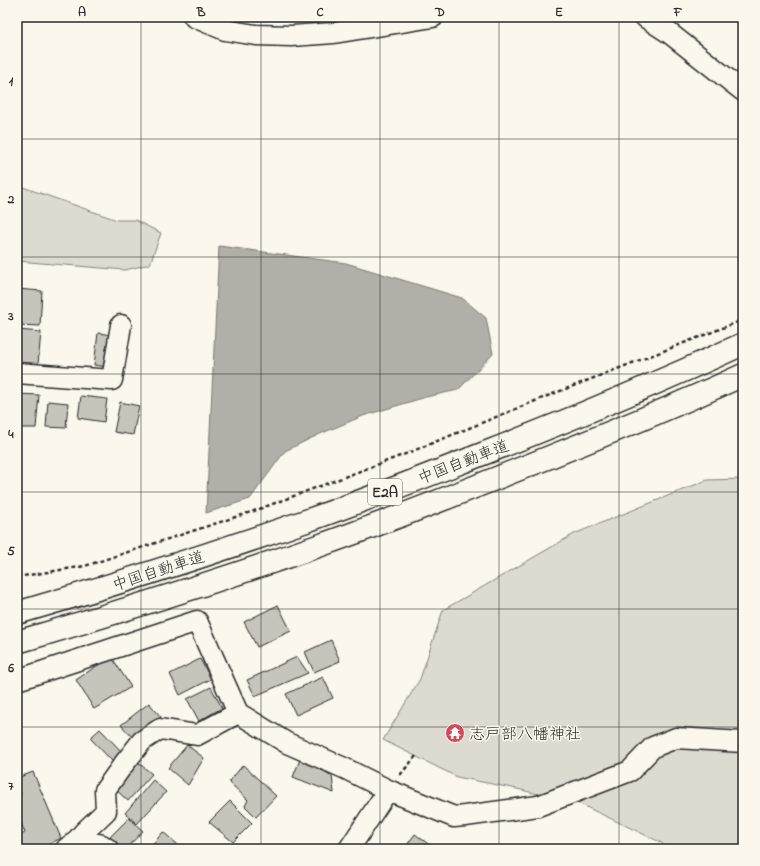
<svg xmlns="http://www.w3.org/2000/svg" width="760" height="866" font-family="'Indie Flower','Klee One',sans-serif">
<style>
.green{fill:#dddad0;stroke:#84827e}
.water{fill:#b1afa7;stroke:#7b7a75}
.building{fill:#c7c4bc;stroke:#2b2b2b}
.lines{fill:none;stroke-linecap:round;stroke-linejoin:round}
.minor-casing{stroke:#2b2b2b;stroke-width:23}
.motorway-casing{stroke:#2b2b2b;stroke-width:25}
.path{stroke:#2b2b2b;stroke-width:2.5;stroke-dasharray:4 3;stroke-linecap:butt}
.minor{stroke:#fbf7ec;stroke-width:20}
.motorway{stroke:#fbf7ec;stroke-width:22}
.grid{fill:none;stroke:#2b2b2b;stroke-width:1;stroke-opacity:0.55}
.labels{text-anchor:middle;stroke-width:3;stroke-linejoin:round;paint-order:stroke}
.shield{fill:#fbf7ec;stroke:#696865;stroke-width:1}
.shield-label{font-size:15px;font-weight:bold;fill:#2b2b2b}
.street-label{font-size:16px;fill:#2b2b2b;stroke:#fbf7ec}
.poi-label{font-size:16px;fill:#2b2b2b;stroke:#fbf7ec;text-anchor:start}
.neatline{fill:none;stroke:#2b2b2b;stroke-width:1.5}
.grid-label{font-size:13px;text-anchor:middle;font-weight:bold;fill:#2b2b2b}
</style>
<rect width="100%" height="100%" fill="#fbf7ec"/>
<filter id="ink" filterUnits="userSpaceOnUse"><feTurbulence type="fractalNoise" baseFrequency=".025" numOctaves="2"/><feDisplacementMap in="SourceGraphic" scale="8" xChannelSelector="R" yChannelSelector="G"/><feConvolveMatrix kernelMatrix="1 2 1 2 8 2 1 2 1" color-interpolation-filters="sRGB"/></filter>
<g filter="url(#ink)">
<!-- green -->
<path class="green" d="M17 185 117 220H135L161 233 150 264 125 270 17 261Z
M743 479V849H665L662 843 580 804 517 789 457 777 383 740 420 679 443 610 574 534 707 480Z"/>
<!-- water -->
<path class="water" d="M219 246 346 263 462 298 486 318 493 354 458 390 426 397 363 416 320 434 285 451 250 499 206 513Z"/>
<!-- building -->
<path class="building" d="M17 289 42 291 40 326 17 325Z
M18 330 41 332 38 364 17 362Z
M98 333 112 335 108 367 94 365Z
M17 394 39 395 36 428H17Z
M81 396 107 399 104 422 78 418Z
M48 401 68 403 66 428 46 427Z
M120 402 139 406 133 435 114 432Z
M278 605 291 631 257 647 244 622Z
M331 640 340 661 314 672 305 652Z
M111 656 131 687 94 709 76 680Z
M297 657 308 673 255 696 247 680Z
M200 659 211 679 180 695 170 674Z
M323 677 333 698 296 715 286 694Z
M211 687 222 708 199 721 187 699Z
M149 703 161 717 134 739 121 725Z
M100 729 122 752 113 762 90 738Z
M187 745 204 758 188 785 168 768Z
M301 757 332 776 334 793 293 777Z
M135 760 152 774 128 801 111 785Z
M243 765 276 796 256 817 245 806 248 800 229 782Z
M33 772 61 838 40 849H17V837L25 833 17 813V796L21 794 17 786V778Z
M153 780 166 792 137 824 125 813Z
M230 801 252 823 233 842 209 822Z
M129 818 143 831 126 849H117L107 840Z
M163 832 183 849H149Z
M415 834 435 849H404Z"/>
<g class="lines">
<defs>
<path id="minor" d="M194 17 225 30 256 35 291 36 334 33 433 17
M645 17 668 32 743 91
M17 373 112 380 121 325
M17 680 197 621 238 713 197 735 160 729 142 741 123 765 105 790 106 811 84 832 78 839
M238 713 287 743 344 768 388 790 454 817 465 816 538 806 630 771 653 747 676 738 743 742
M66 849 78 839 102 845 108 849
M349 849 388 790"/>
<path id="motorway" d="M17 613C114 585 211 554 306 521 366 500 426 476 485 453 572 419 658 383 743 344
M17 642C119 612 221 580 321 545 387 522 452 496 517 470 593 440 669 409 743 375"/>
</defs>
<!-- minor casing -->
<use href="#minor" class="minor-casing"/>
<!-- motorway casing -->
<use href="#motorway" class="motorway-casing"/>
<!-- path -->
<path class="path" d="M17 577 85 566 254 511 408 453 545 397 743 320
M400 775 416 756"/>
<!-- minor -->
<use href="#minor" class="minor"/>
<!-- motorway -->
<use href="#motorway" class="motorway"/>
</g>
</g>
<!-- grid -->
<path class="grid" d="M141 17V849M261 17V849M380 17V849M499 17V849M619 17V849M17 139H743M17 257H743M17 374H743M17 492H743M17 609H743M17 727H743"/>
<!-- icons -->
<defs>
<symbol id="temple-disc" viewBox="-11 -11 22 22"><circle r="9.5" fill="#d1495b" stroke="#fbf7ec"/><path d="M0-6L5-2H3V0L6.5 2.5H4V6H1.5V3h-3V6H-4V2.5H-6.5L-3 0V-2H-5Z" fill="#fff"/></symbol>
</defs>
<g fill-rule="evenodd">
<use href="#temple-disc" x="444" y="722" width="22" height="22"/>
</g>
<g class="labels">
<!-- shield labels -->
<rect class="shield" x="368" y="479" width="34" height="26" rx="3"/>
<g class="shield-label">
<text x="385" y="497">E2A</text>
</g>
<!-- street labels -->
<g class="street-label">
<text transform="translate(463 461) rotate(-21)" y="6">中国自動車道</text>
<text transform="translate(158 570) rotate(-18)" y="6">中国自動車道</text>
</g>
<!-- poi labels -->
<g class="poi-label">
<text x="469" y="739">志戸部八幡神社</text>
</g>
</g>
<!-- margin -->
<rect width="760" height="866" fill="none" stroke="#fbf7ec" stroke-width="44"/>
<rect x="22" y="22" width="716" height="822" class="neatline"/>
<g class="grid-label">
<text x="82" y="16">A</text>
<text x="201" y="16">B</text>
<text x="320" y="16">C</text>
<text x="440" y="16">D</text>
<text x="559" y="16">E</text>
<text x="678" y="16">F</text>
<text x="11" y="85">1</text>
<text x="11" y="203">2</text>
<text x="11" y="320">3</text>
<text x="11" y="438">4</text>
<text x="11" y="555">5</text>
<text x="11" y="672">6</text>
<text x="11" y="790">7</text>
</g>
</svg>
